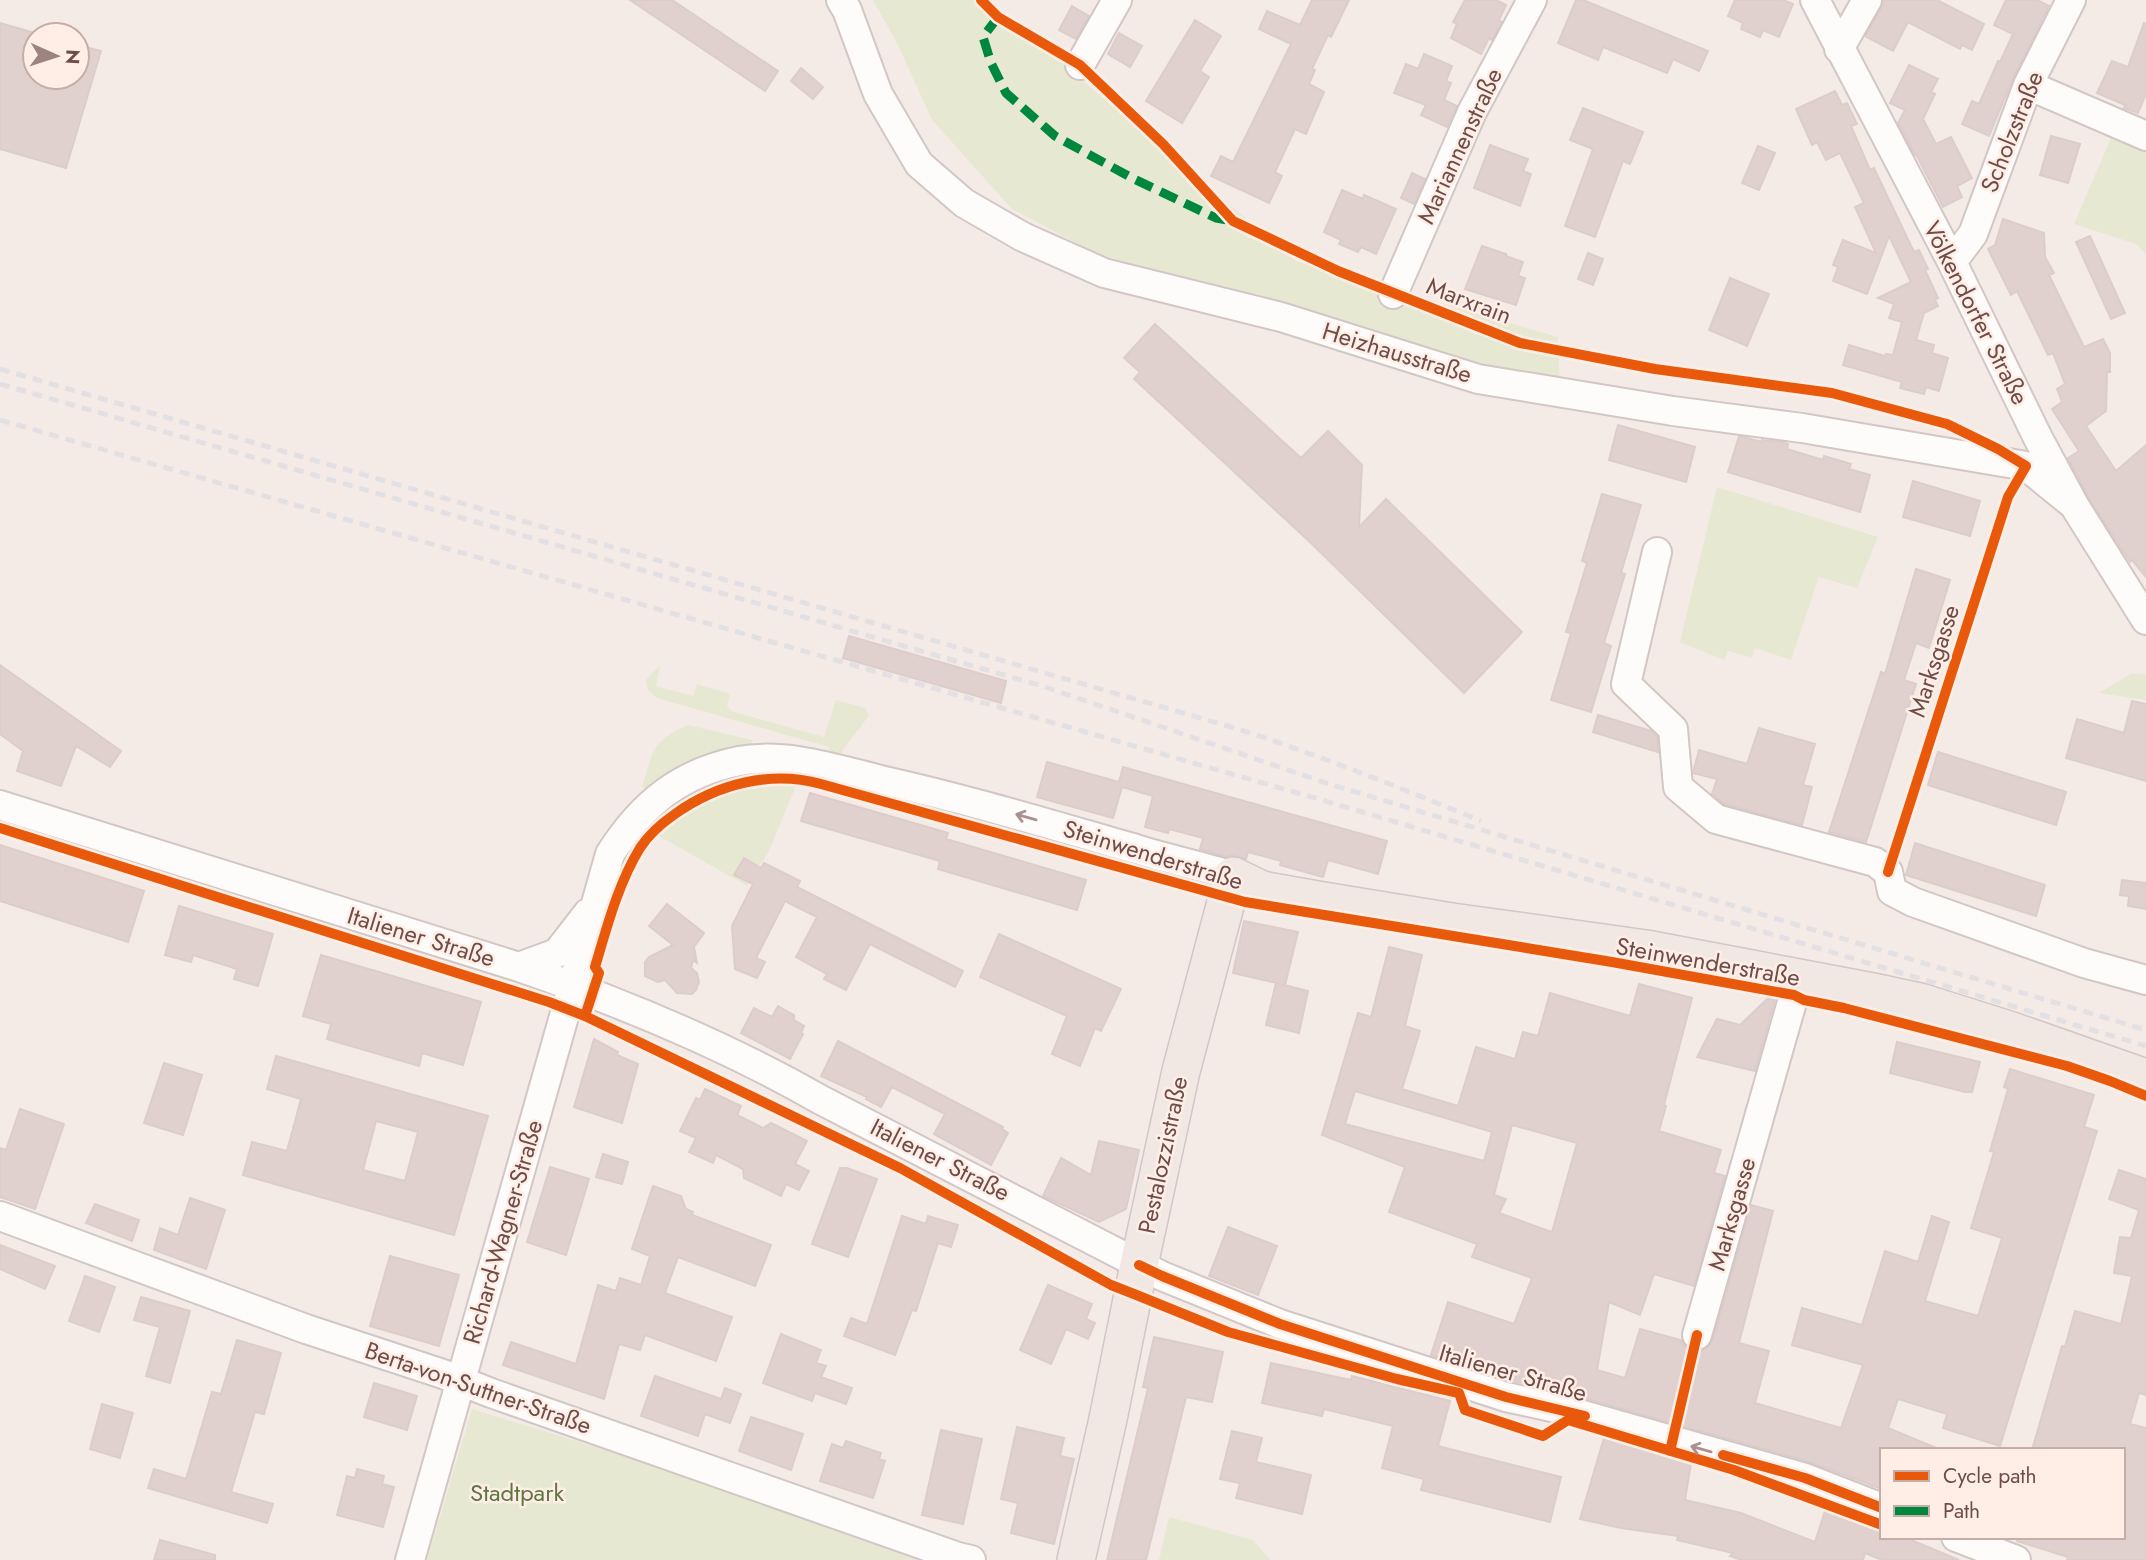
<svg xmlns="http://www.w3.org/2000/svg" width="2146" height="1560" font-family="Jost,sans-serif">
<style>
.green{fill:#e6e8d2}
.building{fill:#e0d1cf;stroke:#dccdca;stroke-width:2;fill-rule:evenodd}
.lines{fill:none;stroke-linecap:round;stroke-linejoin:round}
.minor-casing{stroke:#d2c7c4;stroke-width:32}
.major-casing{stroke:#d3c6c4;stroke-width:40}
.minor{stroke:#fdfcfb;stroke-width:28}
.major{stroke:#f1e8e4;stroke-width:37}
.rail{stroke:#e2e0e3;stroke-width:5;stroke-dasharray:10 7;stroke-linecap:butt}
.quiet{stroke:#00873e;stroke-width:9;stroke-dasharray:18 9;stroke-linecap:butt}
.cycleway-casing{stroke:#feeee6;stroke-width:15}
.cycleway{stroke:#e8590c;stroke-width:10}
.oneway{stroke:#a89291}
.labels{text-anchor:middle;stroke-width:5;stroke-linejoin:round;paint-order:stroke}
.street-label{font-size:24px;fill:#6f4c4a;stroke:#feeee6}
.park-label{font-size:24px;fill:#5f7542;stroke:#feeee6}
</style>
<rect width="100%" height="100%" fill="#f4ebe7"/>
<!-- green -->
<path class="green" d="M873 0H987L1296 261 1558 337 1560 391 1095 253 1012 209 932 120 897 43Z
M2114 131 2146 144V254L2136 244 2074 224Z
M1717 487 1878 537 1857 588 1819 577 1791 660 1755 648 1752 658 1728 651 1724 660 1680 642Z
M660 665 656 686 693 696 697 684 730 694 727 705 731 711 824 737 836 700 865 708 869 715C859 731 845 743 838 760L830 757 829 747 657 698 648 690 646 680Z
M2131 674H2146V700L2099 693Z
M688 725 752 740 753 745 647 790 642 787C653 752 651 741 688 725Z
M778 783H797L769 851 747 886 659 836C692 803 731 787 778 783Z
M472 1409 677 1472 821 1525 922 1560H427Z
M1169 1517 1253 1540 1271 1560H1159Z"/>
<!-- building -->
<path class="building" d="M630 0H672L778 71 765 91Z
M1312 0H1349L1331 37 1328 35 1312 69 1315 70 1309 84 1324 92 1306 134 1295 129 1275 172 1282 176 1269 203 1211 176 1221 156 1233 162 1291 44 1259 29 1267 11 1300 25Z
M1465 0H1496L1506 5 1499 20 1502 22 1492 40 1489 38 1481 54 1451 38 1457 24 1453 22Z
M1576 0H1583L1708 51 1699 71 1673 59 1667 73 1603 47 1598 60 1558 43Z
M1735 0H1783L1793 4 1779 37 1763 30 1760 37 1741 29 1743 23 1728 16Z
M1884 0H1937L1984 24 1972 50 1962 45 1960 49 1908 22 1893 51 1865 36 1881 8Z
M2006 0H2037L2049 6 2013 78 1989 136 1962 124 1972 101 1979 104 1998 61 2000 62 2013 34 1994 25Z
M1072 6 1089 16 1076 39 1059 30Z
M1195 20 1221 36 1200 71 1209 77 1182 123 1146 101Z
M0 23 35 33V77H77V45L101 51 66 168 0 149Z
M2144 23 2146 24V94L2138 113 2124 108 2125 105 2097 93 2112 61 2128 67Z
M1119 33 1142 46 1130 67 1108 54Z
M1424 54 1452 66 1446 81 1451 83 1444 100 1457 106 1447 127 1421 115 1426 105 1394 93 1406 64 1418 69Z
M1909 65 1938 79 1931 92 1935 94 1923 119 1936 144 1951 137 1972 178 1957 186 1962 197 1943 207 1916 154 1915 155 1898 123 1905 110 1890 103Z
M801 68 823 87 813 99 791 81Z
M1835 91 1842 105 1847 103 1857 124 1851 126 1870 170 1874 168 1914 252 1919 250 1928 269 1925 270 1938 298 1935 300 1938 306 1924 313 1916 340 1934 345 1932 353 1948 358 1939 391 1926 387 1924 394 1900 388 1902 382 1843 365 1849 345 1885 356 1886 354 1893 355 1902 322 1889 318 1894 304 1878 298 1911 282 1889 236 1867 294 1833 281 1838 267 1833 265 1843 240 1876 253 1855 207 1864 203 1840 153 1826 160 1817 142 1812 145 1796 109Z
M1583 108 1643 132 1630 164 1623 161 1595 237 1565 226 1593 149 1570 140Z
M2051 136 2080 144 2068 183 2040 175Z
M1490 145 1528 159 1523 171 1531 174 1520 206 1474 188Z
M1758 146 1775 153 1759 190 1742 183Z
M1412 173 1425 179 1414 204 1401 198Z
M1342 190 1363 199 1364 195 1396 209 1376 254 1361 247 1358 252 1339 244 1341 240 1324 232Z
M2003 219 2044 233 2045 257 2054 273 2049 275 2084 347 2103 339 2110 353V372H2107L2106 411 2086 426 2116 471 2146 445V577L2132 560 2130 562 2121 548 2088 497 2068 458 2079 451 2052 409 2062 402 2057 389 2065 384 2053 353 2048 355 2017 291 2011 295 1988 249 1995 245Z
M2090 236 2125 313 2111 319 2076 242Z
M1482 246 1506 254V256L1523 262 1518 276 1525 278 1516 305 1465 289Z
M1588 253 1603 259 1593 285 1578 279Z
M1730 278 1769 294 1747 346 1709 330Z
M1155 324 1301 458 1328 431 1362 465 1359 527 1386 499 1522 632 1464 693 1311 543 1134 379 1140 372 1124 358Z
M1618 425 1695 447 1686 482 1609 460Z
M1739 436 1762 442V440L1781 442 1788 444 1787 449 1823 460 1824 456 1851 464 1849 469 1870 475 1860 512 1728 472Z
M1913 481 1980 501 1970 536 1903 517Z
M1602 494 1641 505 1621 573 1625 574 1604 643 1611 646 1591 712 1551 700 1571 633 1566 632 1587 563 1582 561Z
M1916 569 1950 580 1929 648 1916 643 1904 680 1916 684 1866 842 1829 832 1881 672 1885 674Z
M849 636 1006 681 1001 703 843 658Z
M0 665 121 751 110 767 76 746 61 786 17 771 23 751 0 734Z
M2132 701 2146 704V781L2066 758 2077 719 2124 733Z
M1598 715 1651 731 1657 737 1658 752 1593 732Z
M1759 728 1815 744 1803 785 1812 787 1802 825 1724 804 1712 794 1717 779 1693 773 1699 750 1747 764Z
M1938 752 2066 792 2056 825 1928 785Z
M1047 762 1119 782 1123 767 1387 841 1378 874 1328 860 1323 877 1280 865 1281 861 1248 852 1246 859 1231 855 1227 857 1200 849 1203 838 1169 829 1168 833 1145 827 1153 796 1122 787 1113 818 1037 797Z
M810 793 948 833 946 839 1086 880 1077 910 938 869 940 861 801 821Z
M1915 843 2045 885 2036 916 1906 875Z
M0 845 144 891 128 942 0 901Z
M744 858 761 868 764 863 800 881 797 887 963 971 955 987 870 944 846 990 824 979 827 974 796 957 817 917 785 901 756 958 765 962 757 978 735 969 732 926 753 884 734 875Z
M2122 880 2146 883V909L2128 906 2129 896 2120 895Z
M667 904 704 933 694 947 697 963 693 960 691 968 697 973 699 982 696 990 692 994 677 993 665 980 658 982 645 976V962L649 957 673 945 649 926Z
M179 906 273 934 258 986 234 979 237 969 193 955 191 962 165 955Z
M1244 921 1298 932 1285 985 1233 973Z
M999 934 1121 989 1101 1031 1095 1028 1080 1066 1052 1054 1067 1016 980 977Z
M1389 947 1422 955 1405 1026 1420 1031 1402 1089 1458 1106 1476 1047 1515 1059 1523 1032 1538 1036 1550 993 1630 1016 1639 984 1692 998 1664 1105 1666 1106 1659 1131 1721 1150 1714 1173 1725 1176 1694 1286 1654 1274 1640 1315 1609 1302 1597 1370 1625 1378 1640 1329 1681 1340 1686 1347 1693 1351H1702L1709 1346 1713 1340 1751 1205 1773 1211 1739 1343 1769 1351 1755 1403 1841 1428 1863 1365 1792 1345 1802 1308 1862 1325 1885 1251 1918 1262 1932 1216 1949 1222 1925 1301 1978 1316 2002 1238 1971 1228 1994 1152 1990 1151 2008 1089 2004 1087 2010 1069 2094 1095 2084 1127 2097 1131 2000 1446 1943 1428 1947 1414 1898 1399 1888 1428 1941 1450H1882V1489L1810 1462 1570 1394 1514 1381 1516 1377 1483 1363 1480 1371 1431 1355 1448 1302 1514 1324 1532 1278 1472 1257 1477 1244 1389 1212 1405 1167 1322 1135 1358 1013 1371 1017ZM1355 1091 1492 1132 1484 1161 1345 1124ZM1512 1125 1577 1143 1552 1232 1499 1213 1506 1199 1494 1195Z
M321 955 481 1002 463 1065 422 1053 419 1066 327 1039 331 1024 303 1016Z
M1276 983 1308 991 1299 1033 1266 1025Z
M1768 998 1775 999 1755 1071 1697 1057 1717 1019 1740 1025Z
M778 1006 794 1015V1020L804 1026 801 1033 803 1034 790 1059 741 1033 754 1008 772 1017Z
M594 1039 618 1052 617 1055 638 1064 622 1123 574 1107Z
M838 1041 1003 1127 1002 1129 1008 1133 991 1165 934 1134 945 1114 892 1087 881 1107 866 1099 867 1097 821 1076Z
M1897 1042 1980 1062 1972 1092H1965L1890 1073Z
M276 1056 488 1116 454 1235 243 1175 252 1142 287 1151 301 1099 267 1089ZM376 1121 418 1132 405 1181 363 1170Z
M164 1063 202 1075 183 1135 144 1123Z
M705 1089 741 1106 737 1115 763 1128 771 1123 807 1141 795 1164 809 1171 799 1190 786 1184 781 1196 744 1178 743 1169 716 1155 713 1163 689 1152 696 1138 680 1131 696 1098 700 1100Z
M20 1109 64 1124 35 1209 0 1197V1148L6 1150Z
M1099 1141 1139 1150 1126 1209 1099 1222 1043 1196 1061 1158 1091 1175Z
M603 1154 628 1162 622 1184 596 1177Z
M550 1167 589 1179 566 1255 527 1242Z
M840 1168H847L877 1179 848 1257 812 1244Z
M2119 1170 2146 1179V1395L2139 1393 2130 1424 2146 1428V1560H2067L2068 1557 2017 1541 2018 1537H2123V1450H2032L2062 1346 2065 1347 2075 1311 2121 1324 2132 1276 2114 1273 2120 1237 2131 1238 2139 1210 2109 1199Z
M653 1186 681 1196 686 1209 693 1212 692 1215 771 1245 755 1286 678 1257 665 1293 732 1317 716 1361 645 1335 640 1350 619 1344 604 1399 503 1365 511 1342 576 1364 598 1285 616 1291 620 1278 641 1285 650 1256 632 1249Z
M190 1198 225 1210 206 1269 154 1250 160 1228 178 1235Z
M95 1204 139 1220 132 1241 86 1223Z
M902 1216 926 1224 928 1216 958 1225 951 1247 938 1243 916 1311 912 1310 895 1355 844 1336 851 1318 867 1324Z
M1228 1227 1277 1246 1258 1295 1209 1276Z
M0 1245 55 1266 45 1289 0 1269Z
M390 1256 459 1275 439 1346 370 1326Z
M85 1276 115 1287 99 1332 69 1321Z
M1048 1285 1092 1304 1086 1319 1095 1323 1088 1339 1066 1329 1051 1364 1020 1350Z
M141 1297 190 1311 170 1383 146 1376 160 1327 134 1320Z
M781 1334 821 1350 816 1363 826 1366 821 1377 852 1388 846 1404 815 1393 812 1401 763 1383Z
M1154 1337 1223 1352 1212 1402 1186 1397 1146 1560H1107L1148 1388 1143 1387Z
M237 1340 281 1353 264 1414 255 1412 231 1492 273 1504 267 1523 148 1488 154 1469 186 1479 212 1392 221 1394Z
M1271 1363 1351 1380 1352 1376 1450 1401 1438 1446 1561 1477 1550 1522 1421 1490 1424 1479 1382 1468 1393 1426 1324 1409 1322 1416 1262 1403Z
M655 1376 721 1399 725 1388 741 1394 730 1423 705 1414 698 1436 641 1416Z
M374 1383 417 1396 407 1430 364 1417Z
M102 1404 133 1413 120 1458 90 1449Z
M751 1417 803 1434 791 1470 739 1451Z
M1017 1427 1064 1438 1060 1456 1074 1459 1054 1544 1011 1533 1018 1503 1001 1499Z
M941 1430 982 1439 963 1524 922 1515Z
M1232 1431 1262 1438 1256 1462 1311 1475 1302 1514 1236 1498 1240 1483 1220 1479Z
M1604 1438 1691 1463 1685 1500 1741 1513 1815 1542 1826 1508 1882 1528V1537H1904L1959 1560H1882L1865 1553 1863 1560H1742L1730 1556 1733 1553 1677 1540 1678 1536 1621 1528 1580 1519Z
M846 1441 881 1453 879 1459 885 1461 873 1498 820 1481 832 1444 843 1448Z
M357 1469 384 1476 382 1484 394 1487 383 1527 337 1515 347 1476 355 1478Z
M160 1540 215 1555V1560H154Z"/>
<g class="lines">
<defs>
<path id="minor" d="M841 0 847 10 878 94 919 164 964 203 1023 237 1104 273 1281 317 1478 379 1673 411 1802 428 2026 466 2074 505
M1815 0 1952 262 2038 438 2074 505 2146 620
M1839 49 1867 0
M1080 65 1117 0
M2028 85 2146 136
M1952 262 1973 234 2028 85 2071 0
M1393 294 1472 112 1532 0
M1657 552 1626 684 1673 729 1678 787 1716 819 1875 862 1888 872 1892 891 1913 902 2084 963 2146 980
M0 805 519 967C623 1003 725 1045 821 1100L1162 1276 1280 1324 1506 1397 1565 1410 1805 1478 1882 1508
M519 967 557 953 588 913
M0 1216 306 1329 443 1374 491 1393 958 1557 971 1560
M1697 1335 1794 995 1797 977
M1956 1537 2016 1560
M410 1560 610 854C642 804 680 773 739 761 787 752 839 770 885 781 970 800 1052 825 1136 849 1168 859 1201 866 1233 876"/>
<path id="major" d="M1076 1560 1108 1419 1139 1265 1181 1071 1233 876 1262 890 1317 900 1452 922 1646 949 1878 993 1920 1002 2012 1031 2146 1078"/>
</defs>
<!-- minor casing -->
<use href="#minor" class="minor-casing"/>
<!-- major casing -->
<use href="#major" class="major-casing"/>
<!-- minor -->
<use href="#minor" class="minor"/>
<!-- major -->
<use href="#major" class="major"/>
<!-- rail -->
<path class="rail" d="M0 369 1238 729C1321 756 1401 788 1481 821
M0 384 1042 686 1326 783 2146 1030
M0 420 1322 800 2146 1046"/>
<!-- quiet -->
<path class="quiet" d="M998 17 983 37 991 63 1006 93 1055 136 1132 178 1216 218 1233 221"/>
<defs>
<path id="cycleway" d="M981 0 998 17 1080 65 1163 144 1233 221 1338 271 1520 343 1655 369 1832 393 1947 424 1998 449 2026 466 2008 497 1888 872
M0 828 549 1002 585 1016 900 1168 1111 1285 1134 1294 1228 1332 1397 1379 1459 1393 1465 1410 1543 1436 1568 1420 1734 1470 1882 1525
M585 1016 599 973 595 967C607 927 618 884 640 848 649 834 662 823 675 814 717 784 771 770 821 784L1245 902 1612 962 1794 995 1804 1000 1844 1008 2067 1066 2110 1081 2146 1096
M1139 1265 1162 1276 1280 1324 1506 1397 1585 1416
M1670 1451 1697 1335
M1723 1455 1805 1478 1882 1508"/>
</defs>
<!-- cycleway casing -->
<use href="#cycleway" class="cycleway-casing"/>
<!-- cycleway -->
<use href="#cycleway" class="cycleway"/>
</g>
<!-- one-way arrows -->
<defs><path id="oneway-shaft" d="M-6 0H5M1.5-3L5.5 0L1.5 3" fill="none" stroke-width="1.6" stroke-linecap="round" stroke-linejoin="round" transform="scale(1.75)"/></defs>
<g class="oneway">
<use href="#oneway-shaft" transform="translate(1026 817) rotate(-164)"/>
<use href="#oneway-shaft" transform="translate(1701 1449) rotate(-164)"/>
</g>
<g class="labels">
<!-- street labels -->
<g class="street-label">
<text transform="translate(2012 132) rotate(-68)" y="8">Scholzstraße</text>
<text transform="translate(1460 146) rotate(-65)" y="8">Mariannenstraße</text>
<text transform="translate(1469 301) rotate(21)" y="8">Marxrain</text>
<text transform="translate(1976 313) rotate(63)" y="8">Völkendorfer Straße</text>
<text transform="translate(1397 353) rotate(17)" y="8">Heizhausstraße</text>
<text transform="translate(1934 661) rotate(-72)" y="8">Marksgasse</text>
<text transform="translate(1153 855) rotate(17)" y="8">Steinwenderstraße</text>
<text transform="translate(421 937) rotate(17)" y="8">Italiener Straße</text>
<text transform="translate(1708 962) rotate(10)" y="8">Steinwenderstraße</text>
<text transform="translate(1163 1155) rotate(-78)" y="8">Pestalozzistraße</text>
<text transform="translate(940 1160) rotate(27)" y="8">Italiener Straße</text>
<text transform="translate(1732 1214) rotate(-74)" y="8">Marksgasse</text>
<text transform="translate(503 1232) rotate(-74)" y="8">Richard-Wagner-Straße</text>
<text transform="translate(1513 1373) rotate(16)" y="8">Italiener Straße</text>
<text transform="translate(478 1388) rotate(19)" y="8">Berta-von-Suttner-Straße</text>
</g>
<!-- park labels -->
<g class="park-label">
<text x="517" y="1501">Stadtpark</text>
</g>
</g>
<!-- legend -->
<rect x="1880" y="1448" width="245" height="91" fill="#feeee6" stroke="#c5ada8" stroke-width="2"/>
<rect x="1894" y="1471" width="35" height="10" fill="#e8590c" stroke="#c5ada8" stroke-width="2"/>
<text x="1943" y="1483" font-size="21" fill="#6f4c4a">Cycle path</text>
<rect x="1894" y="1506" width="35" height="10" fill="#00873e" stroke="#c5ada8" stroke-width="2"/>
<text x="1943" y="1518" font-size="21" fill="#6f4c4a">Path</text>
<!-- north arrow -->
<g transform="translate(56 56) rotate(93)"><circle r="33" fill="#feeee6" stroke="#c5ada8" stroke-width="2"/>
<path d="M0-5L12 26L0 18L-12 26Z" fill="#9e8481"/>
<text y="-10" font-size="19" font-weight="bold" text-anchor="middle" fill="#6f4c4a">N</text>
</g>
</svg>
